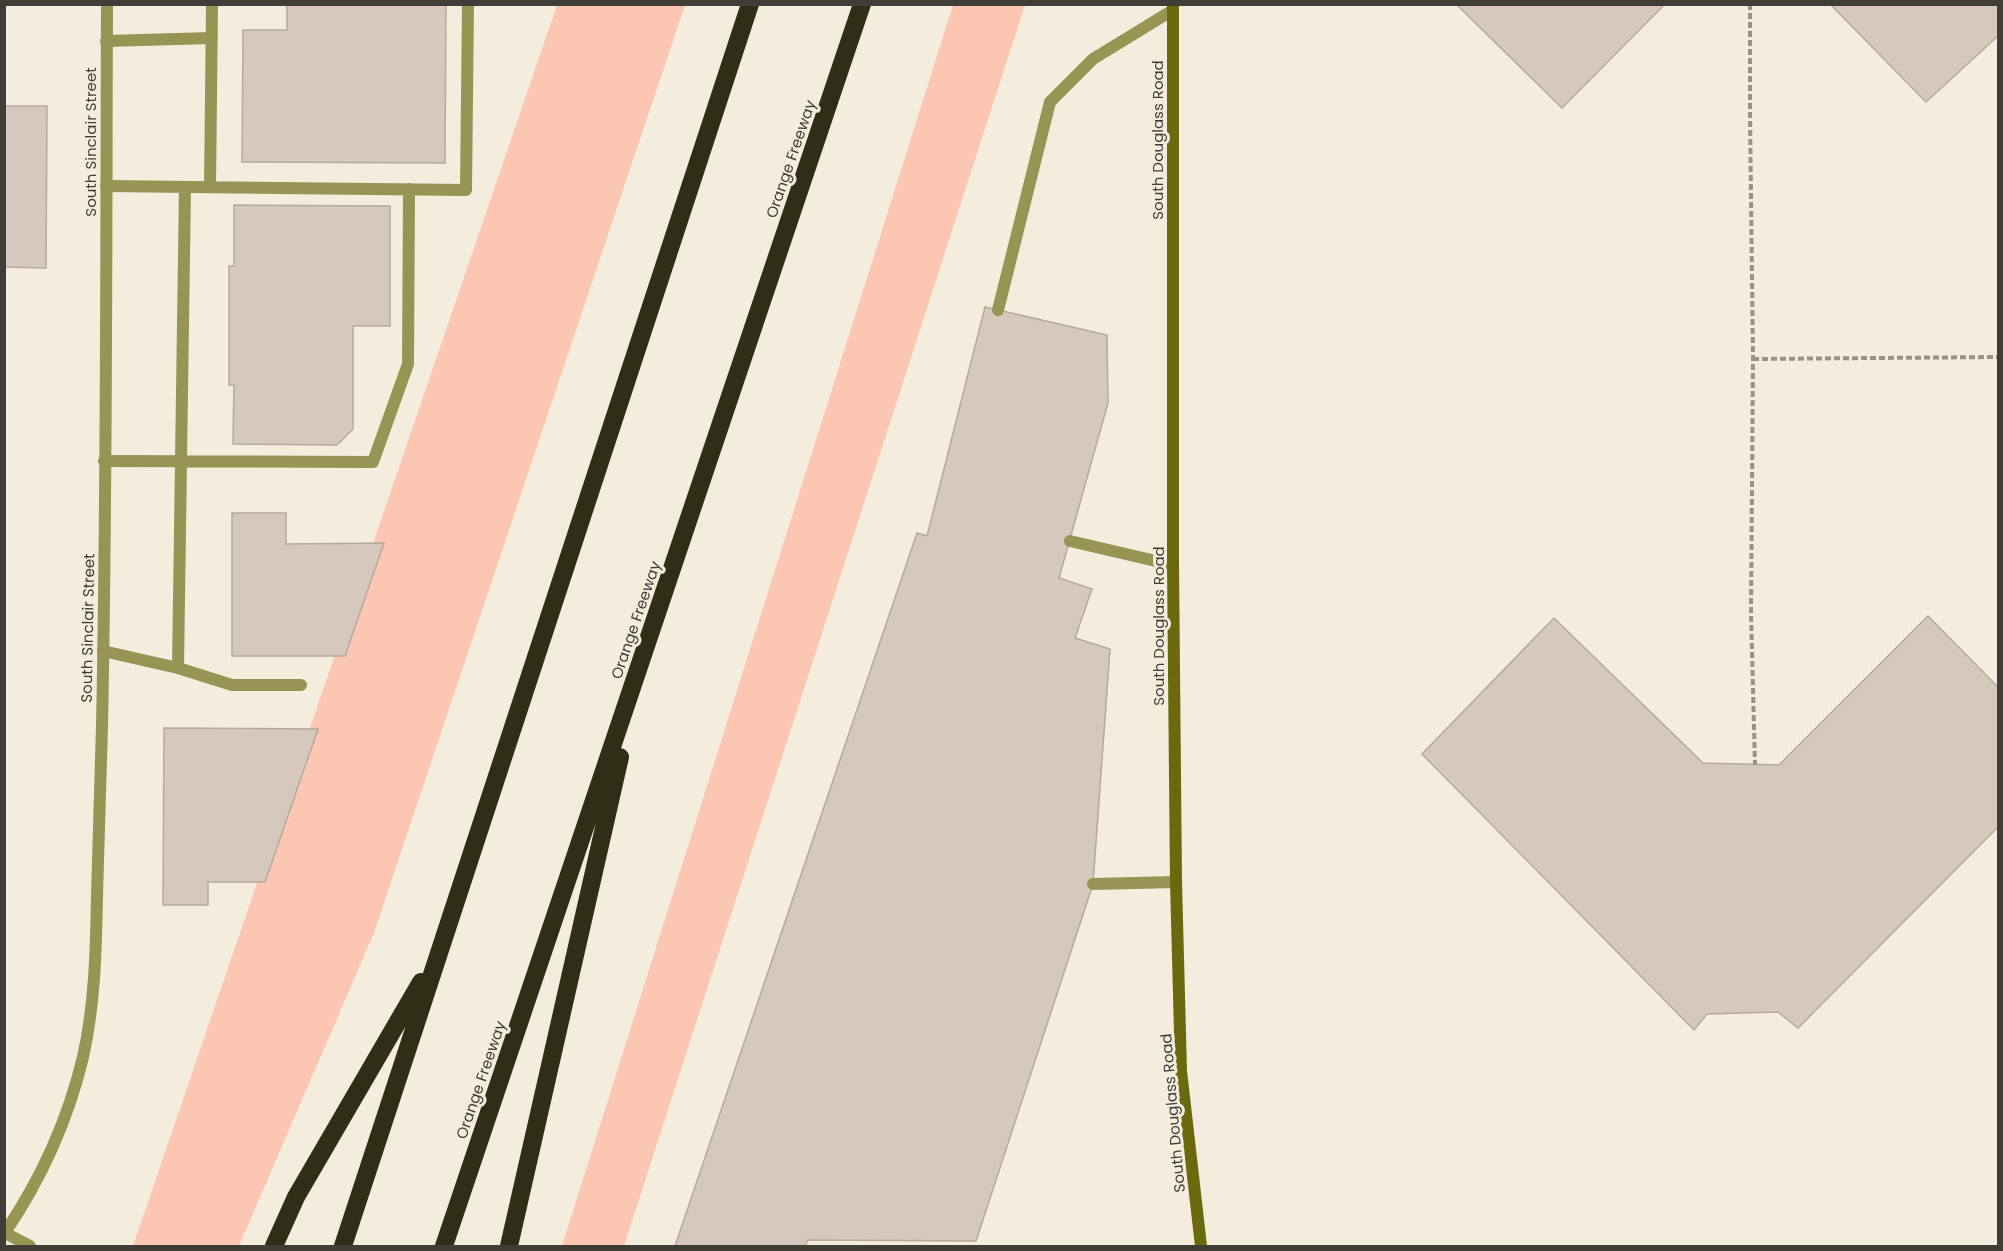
<svg xmlns="http://www.w3.org/2000/svg" width="2003" height="1251" font-family="Poppins,sans-serif">
<style>
.green{fill:#fbc7b2}
.building{fill:#d6c8bc;stroke:#b7a99d;stroke-width:1.5}
.lines{fill:none;stroke-linecap:round;stroke-linejoin:round}
.path{stroke:#989387;stroke-width:4;stroke-dasharray:6 3;stroke-linecap:butt}
.service{stroke:#979454;stroke-width:12}
.minor{stroke:#979454;stroke-width:12}
.secondary{stroke:#6c680d;stroke-width:12}
.motorway{stroke:#2f2e17;stroke-width:18}
.labels{text-anchor:middle;stroke-width:6;stroke-linejoin:round;paint-order:stroke}
.street-label{font-size:15px;fill:#403d36;stroke:#f4ecdc}
</style>
<rect width="100%" height="100%" fill="#f4ecdc"/>
<!-- green -->
<path class="green" d="M557 5H685L374 933 239 1246H133Z
M953 5H1025L624 1246H562Z"/>
<!-- building -->
<path class="building" d="M287 4H446L445 163 242 162 243 30H287Z
M1456 4H1665L1562 108Z
M1830 4H1998V36L1926 102Z
M4 106H47L46 268 4 267Z
M234 205 390 206V326H353V429L337 445 233 444 234 385H229V266H234Z
M985 307 1107 335 1108 403 1059 578 1092 589 1075 638 1110 649 1093 884 976 1241 808 1240 805 1246H675L917 533 927 536Z
M232 513H286V544L384 543 345 656H232Z
M1928 616 1998 687V827L1798 1028 1778 1012 1707 1014 1694 1030 1422 754 1554 618 1703 763 1779 765Z
M164 728 318 729 265 882H208V905H163Z"/>
<g class="lines">
<!-- path -->
<path class="path" d="M1750 4V113L1753 359 1751 612 1755 765
M1753 359 1998 357"/>
<!-- service -->
<path class="service" d="M106 41 212 38
M106 186 466 190 468 4
M210 187 212 4
M998 310 1050 102 1093 59 1173 10
M104 461 373 462 408 364 409 189
M1070 541 1173 565
M103 651 178 668 185 187
M178 668 232 685H301
M1093 884 1176 882
M5 1233 30 1246"/>
<!-- minor -->
<path class="minor" d="M4 1234C40 1181 68 1120 83 1057 95 1004 96 949 97 895 99 839 100 782 102 726 107 485 106 245 107 4"/>
<!-- secondary -->
<path class="secondary" d="M1173 4V565L1176 882 1181 1071 1201 1246"/>
<!-- motorway -->
<path class="motorway" d="M274 1246 296 1197 421 982
M343 1246 750 4
M444 1246 862 4
M509 1246 620 757"/>
</g>
<g class="labels">
<!-- street labels -->
<g class="street-label">
<text transform="translate(1158 140) rotate(-90)" y="5">South Douglass Road</text>
<text transform="translate(91 142) rotate(-90)" y="5">South Sinclair Street</text>
<text transform="translate(791 159) rotate(-71)" y="5">Orange Freeway</text>
<text transform="translate(636 620) rotate(-71)" y="5">Orange Freeway</text>
<text transform="translate(1159 626) rotate(-90)" y="5">South Douglass Road</text>
<text transform="translate(88 628) rotate(-89)" y="5">South Sinclair Street</text>
<text transform="translate(481 1080) rotate(-71)" y="5">Orange Freeway</text>
<text transform="translate(1173 1113) rotate(-95)" y="5">South Douglass Road</text>
</g>
</g>
<!-- border -->
<rect width="2003" height="1251" fill="none" stroke="#403d36" stroke-width="12"/>
</svg>
